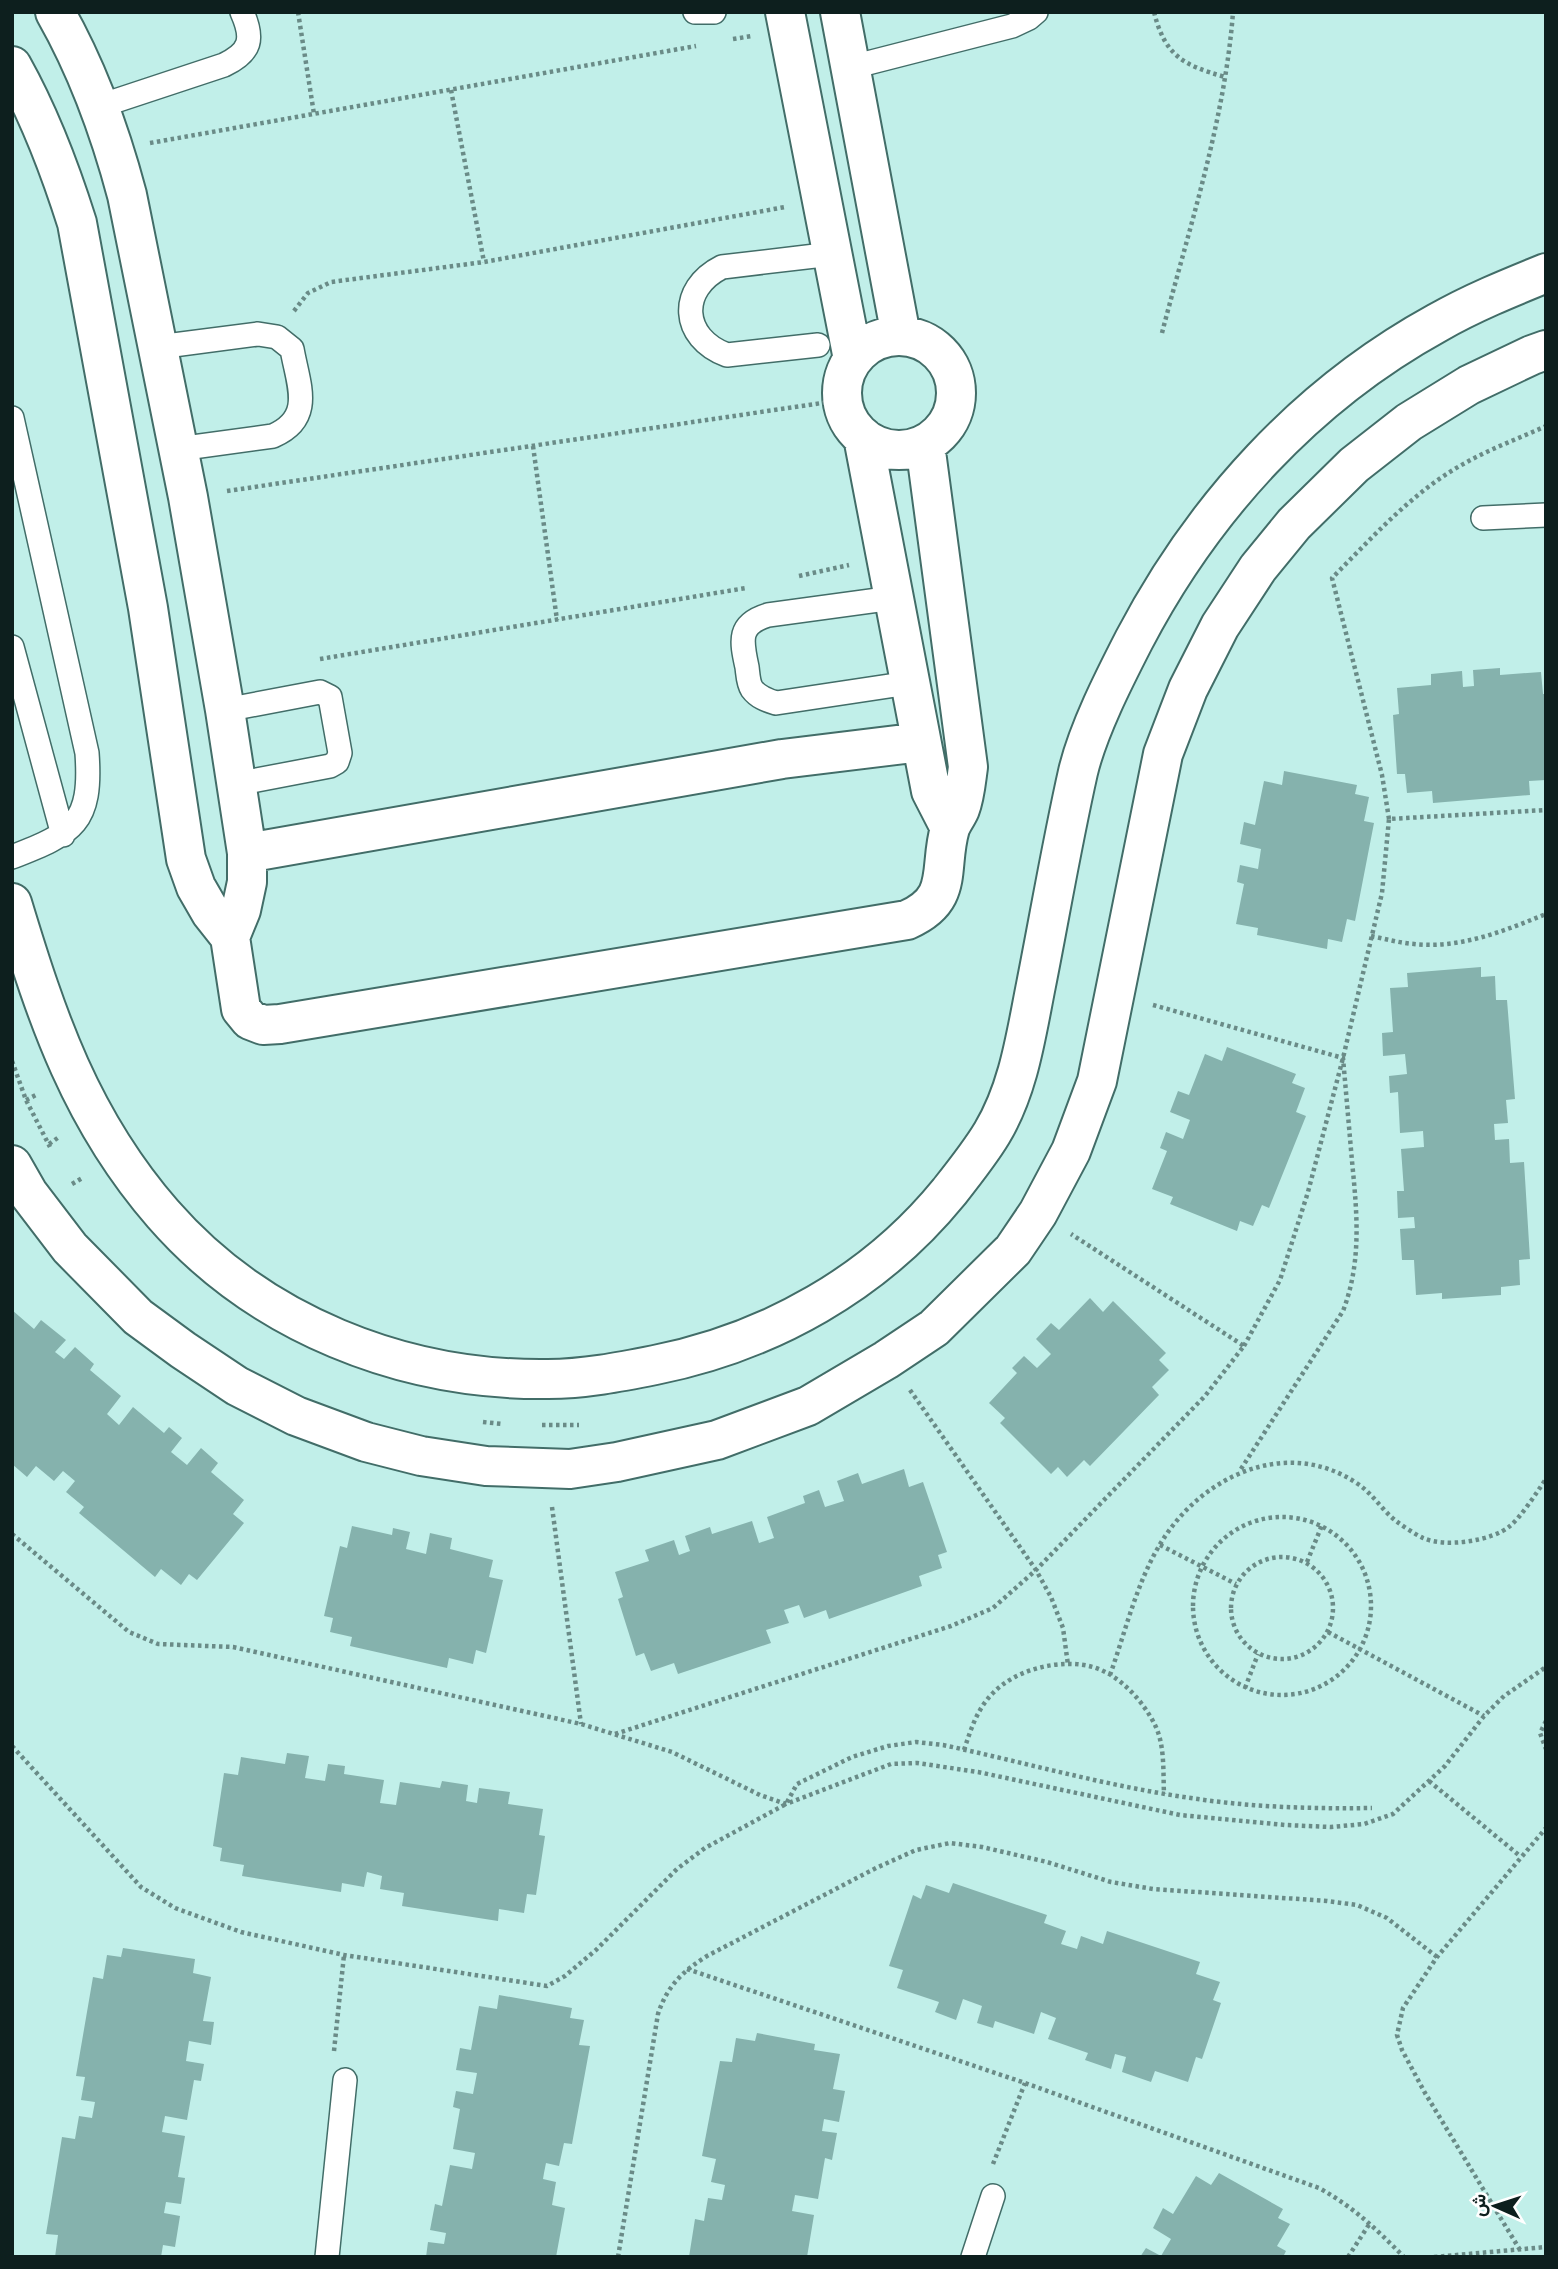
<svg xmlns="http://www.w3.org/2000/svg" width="1558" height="2269" font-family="'Asap Condensed',Vazirmatn,sans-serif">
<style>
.building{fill:#85b2ad}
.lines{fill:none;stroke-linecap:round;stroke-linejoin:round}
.lane-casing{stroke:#426d68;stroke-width:26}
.street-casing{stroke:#426d68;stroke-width:42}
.path{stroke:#6a8b87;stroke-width:4.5;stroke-dasharray:3.5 3.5;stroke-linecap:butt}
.lane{stroke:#fff;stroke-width:23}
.street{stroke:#fff;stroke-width:38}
</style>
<rect width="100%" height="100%" fill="#c1efe9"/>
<!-- building -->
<path class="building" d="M1500 668V675L1541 672 1543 694H1546V780L1529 781 1530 795 1433 803 1432 791 1407 793 1405 774H1397L1393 715 1399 714 1397 688 1431 685V674L1462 671 1463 687 1474 686 1473 670Z
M1284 771 1357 785 1355 794 1369 797 1364 821 1374 823 1355 921 1347 919 1342 942 1328 939 1327 949 1257 935 1258 928 1236 924 1244 884 1237 882 1240 865 1258 869 1261 849 1240 844 1244 822 1255 825 1264 781 1282 785Z
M1481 967V977L1495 976 1496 1000H1507L1515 1099 1506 1100 1508 1123 1494 1124 1495 1140 1509 1139 1510 1163 1524 1162 1530 1259 1519 1260 1520 1285 1501 1287V1295L1442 1299V1293L1416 1295 1414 1260H1402L1400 1229 1415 1228 1414 1217 1398 1218 1397 1191H1404L1401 1149 1424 1147 1423 1131 1400 1133 1398 1092 1390 1093 1389 1076 1407 1074 1405 1054 1383 1056 1382 1033 1393 1032 1390 988 1408 987 1407 973Z
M1227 1047 1296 1074 1292 1083 1305 1088 1296 1112 1306 1116 1269 1208 1262 1205 1253 1226 1240 1221 1237 1231 1170 1204 1173 1197 1152 1189 1167 1151 1160 1148 1166 1132 1183 1139 1190 1120 1170 1112 1178 1091 1189 1095 1205 1054 1222 1061Z
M1090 1298 1103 1312 1113 1301 1166 1353 1159 1360 1169 1370 1152 1387 1159 1395 1090 1466 1084 1460 1067 1477 1058 1467 1051 1474 1000 1423 1005 1418 989 1403 1017 1373 1012 1368 1024 1356 1037 1368 1051 1354 1036 1339 1051 1323 1059 1330Z
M12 1310 34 1329 41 1320 66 1340 55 1352 64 1359 75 1347 94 1364 90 1370 121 1396 107 1414 119 1425 133 1407 164 1433 169 1427 182 1438 171 1452 187 1465 201 1448 218 1463 211 1472 244 1500 233 1514 244 1523 197 1580 189 1574 181 1585 161 1569 155 1577 79 1513 84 1507 66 1492 75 1481 63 1471 54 1481 36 1466 27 1477 12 1464Z
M904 1469 909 1487 923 1482 947 1552 938 1555 942 1568 919 1576 922 1586 829 1619 826 1610 804 1618 799 1605 784 1610 789 1623 766 1630 771 1643 678 1674 674 1663 651 1671 644 1653 636 1656 618 1599 623 1597 615 1572 649 1561 645 1550 674 1540 679 1555 690 1551 685 1536 710 1527 712 1534 752 1521 759 1543 774 1538 767 1517 805 1503 803 1496 819 1490 825 1507 844 1501 837 1481 858 1473 862 1484Z
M352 1526 392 1535 393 1528 410 1532 406 1549 426 1554 430 1533 452 1538 450 1549 493 1560 489 1577 503 1580 486 1653 476 1650 473 1664 449 1658 447 1668 350 1646 352 1637 330 1632 333 1618 324 1616 340 1546 347 1548Z
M287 1753 309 1756 305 1778 325 1781 328 1764 345 1766 344 1774 384 1780 380 1803 396 1805 400 1782 440 1788 442 1781 468 1785 466 1801 477 1803 479 1788 510 1792 508 1804 543 1809 539 1835 545 1836 536 1895 527 1894 524 1913 499 1909 498 1921 402 1906 404 1893 380 1889 382 1876 367 1872 364 1887 342 1883 341 1892 242 1876 244 1865 220 1861 222 1848 213 1846 224 1773 238 1775 241 1757 285 1764Z
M953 1883 1047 1915 1044 1923 1066 1931 1061 1944 1077 1949 1081 1936 1103 1944 1107 1931 1200 1962 1196 1974 1220 1982 1213 2000 1221 2003 1202 2059 1196 2057 1188 2082 1155 2071 1151 2082 1122 2072 1126 2057 1115 2054 1111 2069 1085 2060 1088 2053 1048 2039 1056 2018 1041 2012 1034 2034 995 2021 993 2028 977 2023 982 2006 963 1999 956 2020 935 2012 939 2002 897 1988 903 1970 889 1966 913 1895 921 1899 926 1885 949 1893Z
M123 1948 195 1959 193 1973 211 1977 203 2021 214 2022 211 2045 189 2041 186 2061 204 2064 201 2081 194 2080 187 2120 165 2116 162 2132 185 2136 178 2177 185 2178 181 2204 166 2202 164 2213 180 2216 175 2247 163 2245 161 2257H55L58 2235 46 2234 62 2137 75 2139 79 2116 92 2118 95 2102 81 2100 85 2077 76 2076 93 1977 103 1979 107 1955 121 1957Z
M499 1995 572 2008 570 2018 584 2020 579 2045 590 2046 572 2144 564 2143 559 2166 546 2163 544 2173 543 2179 556 2182 552 2205 565 2208 556 2257H426L428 2242 444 2244 446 2233 430 2230 435 2204 442 2206 450 2165 472 2169 475 2153 453 2149 460 2109 453 2107 456 2091 473 2094 477 2073 456 2070 460 2048 471 2050 479 2006 497 2009Z
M757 2033 815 2044 814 2050 840 2054 833 2089 845 2091 839 2122 824 2119 822 2131 837 2133 832 2160 825 2158 818 2199 795 2195 792 2211 814 2215 807 2257H689L695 2219 704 2221 708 2198 722 2200 725 2185 711 2182 716 2159 702 2156 720 2061 732 2062 736 2038 755 2041Z
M1219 2173 1283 2209 1278 2218 1290 2224 1277 2246 1286 2251 1283 2257H1140L1146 2248 1161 2256 1171 2239 1153 2228 1163 2208 1173 2214 1196 2176 1211 2185Z"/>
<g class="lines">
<defs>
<path id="lane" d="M695 12H714
M852 67 1012 26 1029 18 1036 12
M100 106 224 65C251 52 254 39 242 12
M818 345 727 355C681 338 678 289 722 267L832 254
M158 347 258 334 277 337 292 349C298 384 315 418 273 436L178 449
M12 418 87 753C92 823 74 833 12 857
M1483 518 1546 515
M893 598 768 615C738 624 741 640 747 667 748 674 748 683 752 689 758 697 766 700 776 703L909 683
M12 647 63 835
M225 710 320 692 330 697 340 753 337 762 330 766 236 784
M327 2257 345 2080
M973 2257 993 2196"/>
<path id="street" d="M55 12C88 70 110 131 127 195L188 497 225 710 247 853V882L241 910 230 937
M785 12 853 359
M840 12 901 336
M12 66C40 116 60 169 77 223L148 608 186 859 196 887 211 913 230 937 241 1009 250 1020 263 1025 280 1024 907 920C955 899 938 869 950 828 952 822 957 816 960 809 965 796 966 781 968 767L925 444
M842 393a57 57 0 1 1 114 0a57 57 0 1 1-114 0Z
M863 437 931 791 950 828
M247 853 782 759 921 742
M12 903C47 1019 81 1120 163 1214 259 1324 403 1381 548 1379 584 1379 620 1372 655 1365 770 1342 875 1283 949 1192 964 1173 980 1153 992 1133 1019 1088 1026 1035 1036 985 1050 914 1062 843 1078 772 1088 730 1114 679 1134 640 1203 508 1306 395 1437 323 1472 303 1509 288 1546 273
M12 1165 28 1193 70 1248 138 1317 183 1350 237 1386 296 1416 366 1442 421 1456 486 1466 570 1469 617 1462 717 1440 808 1406 886 1360 934 1328 1013 1250 1038 1213 1071 1151 1097 1081 1163 754 1188 689 1220 626 1258 568 1294 524 1354 465 1409 422 1469 385 1532 355 1546 350"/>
</defs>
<!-- lane casing -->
<use href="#lane" class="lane-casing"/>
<!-- street casing -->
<use href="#street" class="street-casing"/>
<!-- path -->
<path class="path" d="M298 12 314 114
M1154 12C1165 56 1183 65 1225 77
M733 39 752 36
M451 90 484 262
M150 143 696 46
M294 311 308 293 331 282 484 262 785 207
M1162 333C1189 228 1225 120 1233 12
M533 446 557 620
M227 491 842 400
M799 576 849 565
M320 659 746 588
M1389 819 1382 775 1332 578C1373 537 1414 490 1467 462 1492 448 1520 438 1546 426
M1371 936C1386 939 1400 943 1414 944 1460 949 1504 931 1546 914
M1153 1005 1343 1058C1346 1092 1349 1127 1352 1161 1357 1213 1362 1261 1343 1311L1239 1472
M12 1061 26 1100 50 1147
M26 1100 38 1094
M49 1144 59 1137
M72 1184 84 1177
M1244 1346 1280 1280 1308 1192 1343 1058 1382 893 1389 819 1546 810
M910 1390 1036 1570 1051 1597 1063 1628 1068 1665
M483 1422 502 1424
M542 1425H579
M552 1507 581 1724
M1193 1606a89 89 0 1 1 178 0a89 89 0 1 1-178 0Z
M12 1534 129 1632 158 1644 233 1647 581 1724 672 1752 760 1795 786 1804 891 1764 917 1763 978 1772 1180 1815 1285 1825 1331 1827 1364 1824 1393 1814 1445 1766 1484 1716 1504 1696 1546 1667
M1160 1545 1236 1584
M1231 1608a51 51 0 1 1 102 0a51 51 0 1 1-102 0Z
M1307 1562 1322 1525
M1328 1632 1484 1716
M1110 1675C1125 1633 1136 1585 1159 1546 1199 1477 1286 1435 1358 1484 1373 1494 1382 1510 1396 1521 1404 1527 1415 1534 1423 1538 1445 1548 1492 1541 1510 1526 1521 1517 1537 1492 1546 1479
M1245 1688 1258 1654
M1546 1721 1540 1733 1546 1749
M615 1734 951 1626 993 1608 1036 1570 1205 1396 1244 1346 1071 1234
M12 1746 141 1887 175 1908 241 1932 344 1955 547 1986 565 1976 596 1950 677 1869 705 1848 786 1804 797 1784 852 1757 888 1746 916 1742 943 1745C1023 1762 1103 1785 1184 1797 1246 1807 1309 1809 1372 1808
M964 1750C971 1729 977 1709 993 1693 1016 1669 1061 1658 1093 1667 1120 1675 1143 1701 1155 1725 1165 1745 1163 1772 1164 1794
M1429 1781 1520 1856
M687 1969 1025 2083 1319 2188C1355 2208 1375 2228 1404 2257
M334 2051 344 1955
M993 2164 1025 2083
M1520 2250 1425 2093 1402 2050 1397 2035 1403 2008 1437 1957 1546 1828
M618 2257 658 2014C667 1986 683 1971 707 1956L876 1868 916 1850 950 1843 982 1847 1047 1862 1111 1882 1153 1889 1327 1901 1357 1905 1387 1918 1437 1957
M1348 2257 1370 2223
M1434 2257 1546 2247"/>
<!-- lane -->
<use href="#lane" class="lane"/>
<!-- street -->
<use href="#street" class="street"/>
</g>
<!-- border -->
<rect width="1558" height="2269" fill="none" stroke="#0d1f1e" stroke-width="28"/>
<!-- north arrow -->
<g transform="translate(1495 2206) rotate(273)" stroke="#ffffff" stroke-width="5" paint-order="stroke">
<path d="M0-5L12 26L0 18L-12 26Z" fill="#0d1f1e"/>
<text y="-10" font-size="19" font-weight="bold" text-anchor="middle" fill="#0d1f1e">ش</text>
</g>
</svg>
